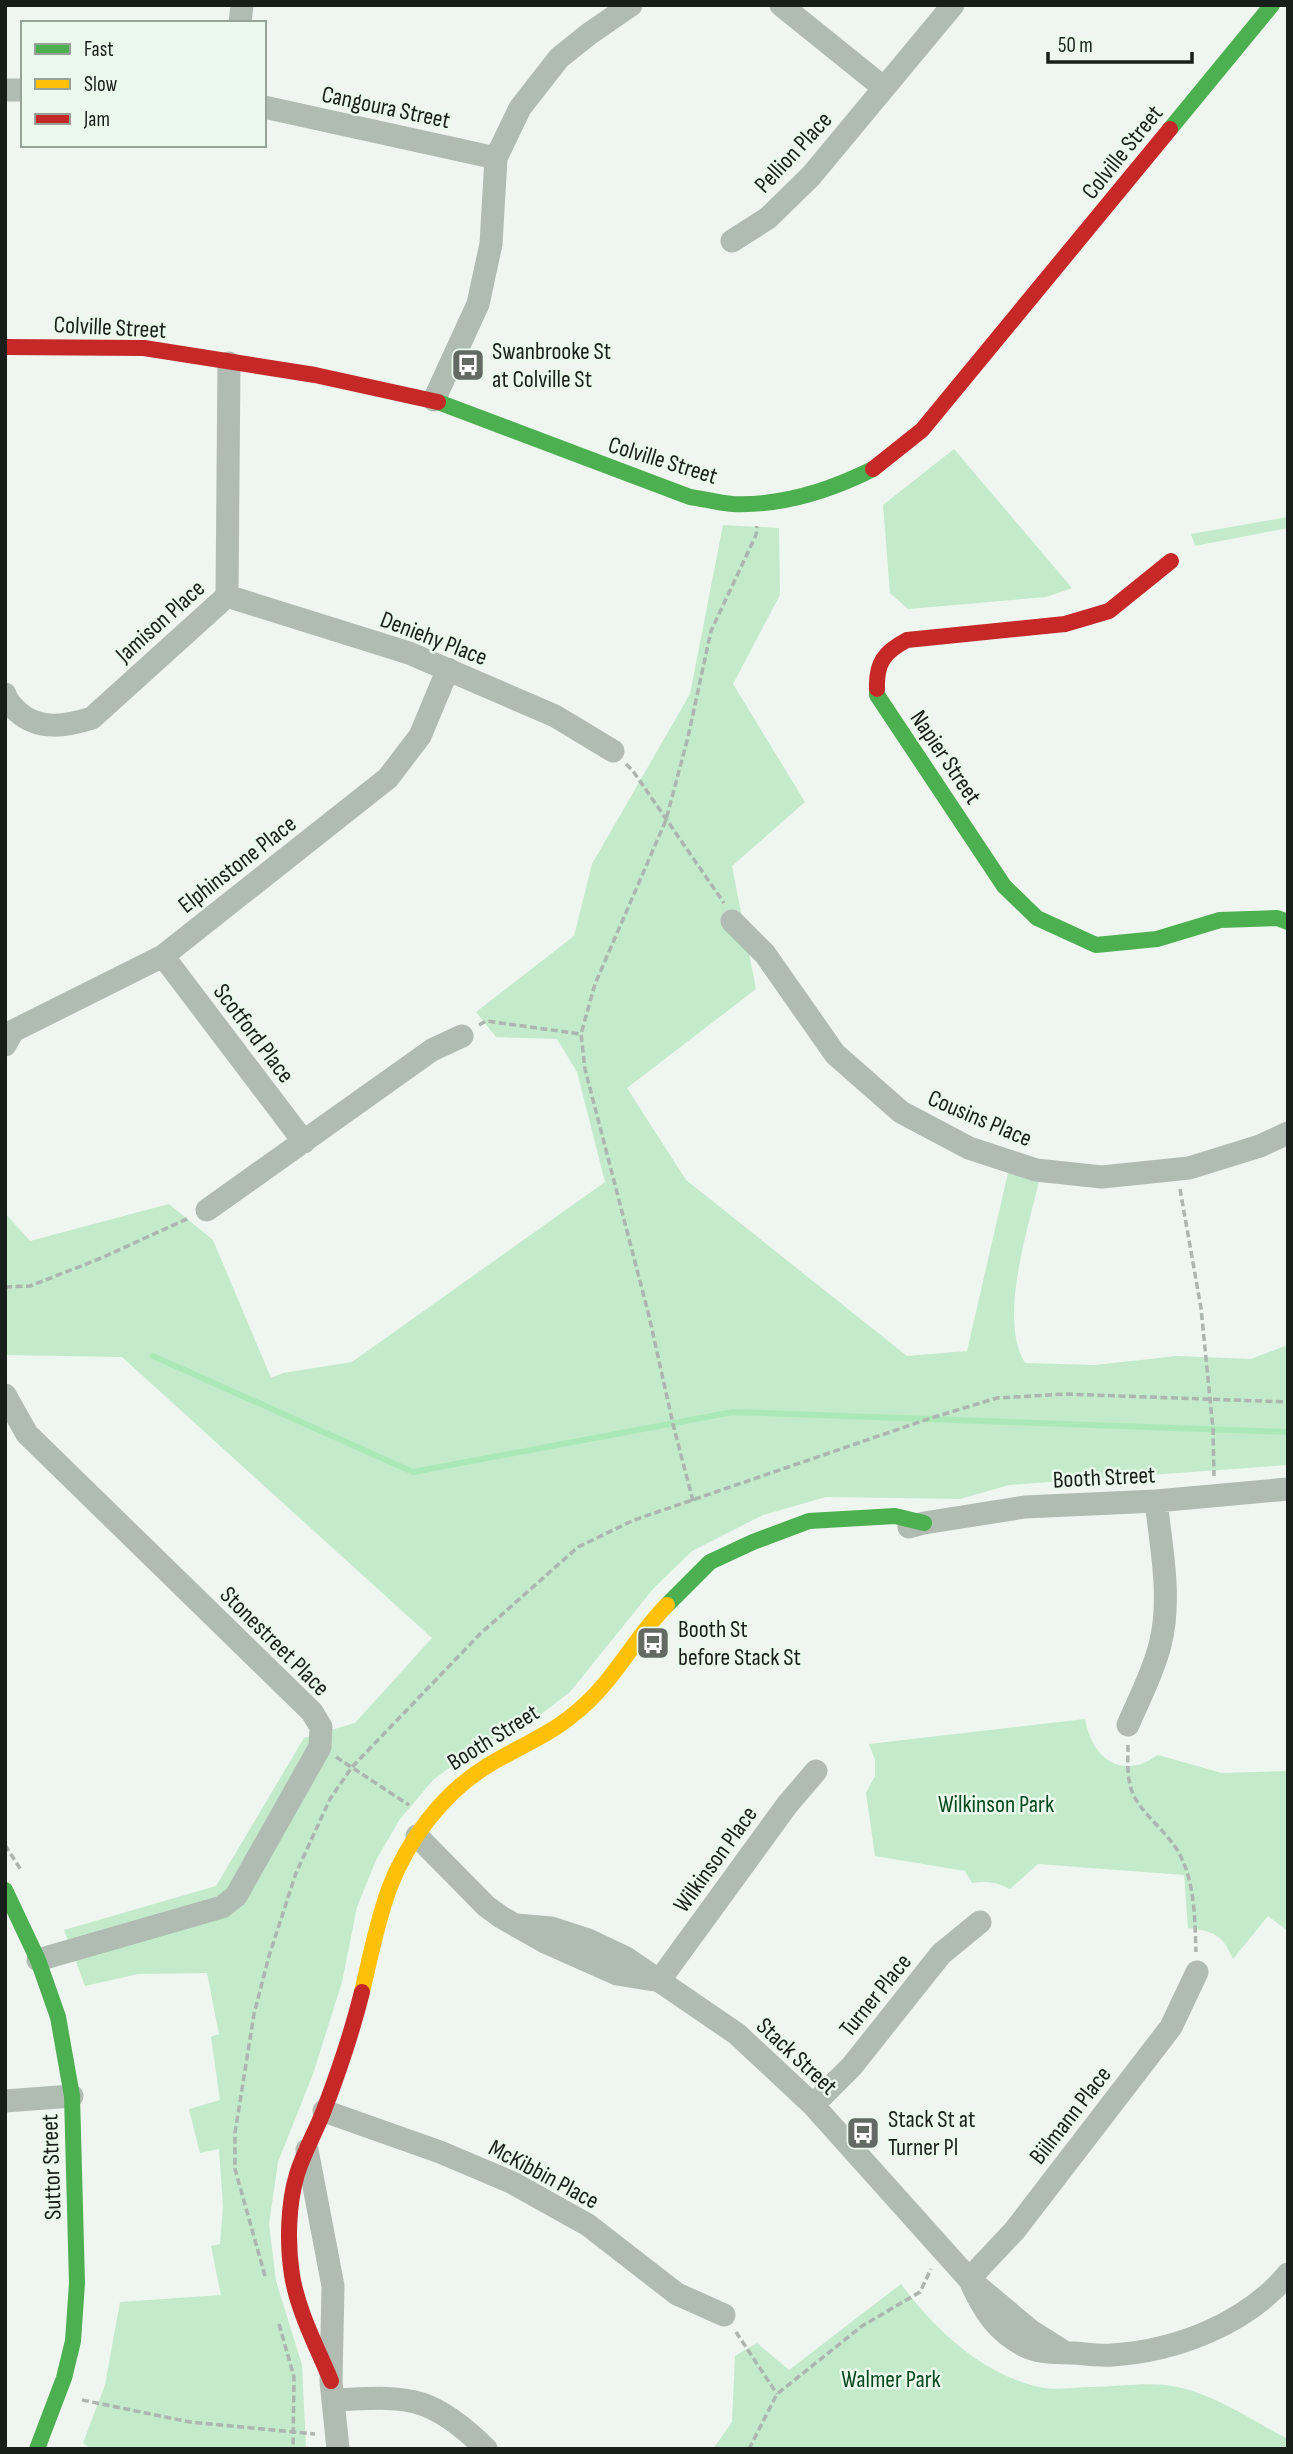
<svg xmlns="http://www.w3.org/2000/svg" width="1293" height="2454" font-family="'Sofia Sans Condensed',sans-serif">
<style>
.green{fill:#c3eaca}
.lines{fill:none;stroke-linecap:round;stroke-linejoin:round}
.stream{stroke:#aae9b7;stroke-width:6}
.path{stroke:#acb5ae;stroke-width:3.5;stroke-dasharray:7 3.5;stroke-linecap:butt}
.street{stroke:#b0bbb2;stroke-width:23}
.fast{stroke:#4caf50;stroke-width:16}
.slow{stroke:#ffc107;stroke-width:16}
.jam{stroke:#c62828;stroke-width:16}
.labels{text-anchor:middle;stroke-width:5;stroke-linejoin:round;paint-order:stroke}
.street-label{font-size:24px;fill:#181e19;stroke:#eaf9ec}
.poi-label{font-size:24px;fill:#181e19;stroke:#eaf9ec;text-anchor:start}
.park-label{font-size:24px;fill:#07491f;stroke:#eaf9ec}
</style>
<rect width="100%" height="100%" fill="#eef6ef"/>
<!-- green -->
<path class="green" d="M954 449 1072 588 1046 597 908 609 890 593 883 505Z
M1288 517V528L1195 546 1191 534Z
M723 525 779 528 780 595 733 684 805 802 732 866 756 989 627 1088 686 1180 907 1356 967 1351 1008 1173 1039 1181C1028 1229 998 1320 1025 1363L1095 1365 1177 1356 1251 1359 1288 1345V1465L1009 1485 960 1499 826 1497 763 1515 692 1551 653 1589 570 1692 540 1715 477 1747 433 1780 400 1819 376 1860 357 1907 342 1982 313 2074 278 2162 269 2224 276 2281 302 2365 306 2449H91L83 2443 105 2385 120 2302 221 2295 211 2246 220 2244 223 2206 219 2149 200 2153 189 2109 220 2100 211 2037 219 2034 207 1973 138 1974 85 1986 64 1930 216 1886 304 1738 355 1723 432 1638 122 1357 5 1355V1213L30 1241 169 1204 213 1240 271 1378 283 1373 352 1362 605 1182 577 1072 557 1039 496 1037 476 1012 574 936 592 864 690 694Z
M1085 1719C1090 1746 1106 1771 1137 1765 1144 1764 1151 1759 1158 1755L1222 1773 1288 1771V1931L1268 1916 1233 1959C1223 1935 1214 1931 1188 1928L1184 1875 1038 1864 1010 1889C996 1882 987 1881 972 1883L965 1871 875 1856 866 1793 875 1776V1760L869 1744Z
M901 2284C933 2328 983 2375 1039 2387 1055 2391 1075 2387 1092 2387 1119 2387 1150 2381 1177 2387 1216 2395 1253 2421 1288 2439V2449H713L732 2422 735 2356 757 2343 789 2370Z"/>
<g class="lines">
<!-- stream -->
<path class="stream" d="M153 1356 413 1472 733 1412 1288 1432"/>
<!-- path -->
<path class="path" d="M626 764 633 771 724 903
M479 1025 486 1021 581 1034
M1180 1189 1201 1308 1213 1429 1214 1476
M5 1287 30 1286 99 1259 189 1218
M693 1501 673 1424 649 1316 585 1069 581 1034 595 984 666 820 688 737 711 631 756 535 757 526
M1128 1745C1128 1762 1126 1782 1135 1798 1147 1819 1170 1834 1181 1857 1195 1885 1195 1922 1196 1952
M336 1757 409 1805
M5 1845 21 1870
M265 2276 235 2169V2133L254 2014 269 1956 296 1873 330 1799 352 1767 480 1634 578 1547 634 1520 931 1418 997 1398 1066 1394 1288 1402
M279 2324 294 2377 293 2449
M736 2332 777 2394
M82 2400 190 2422 315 2434
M749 2449 777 2394 862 2326 920 2292 931 2269"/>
<!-- street -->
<path class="street" d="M781 5 884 88
M240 23 242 5
M5 90H23
M264 107 496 158
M732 241 768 218 811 176 953 5
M434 400 478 304 491 244 496 158 520 108 559 58 589 34 631 5
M227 596 409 653 555 716 613 751
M5 694C7 702 12 706 18 712 39 731 67 726 92 718L227 596 229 363
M732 921 765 954 835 1054 901 1112 969 1148 1036 1170 1102 1177 1189 1168 1260 1146 1288 1133
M163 956 304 1142
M5 1045 13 1031 163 956 388 778 420 736 448 669
M207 1210 432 1050 462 1036
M5 1395 27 1434 312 1712 321 1727 320 1747 236 1896 222 1907 38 1960
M909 1527 924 1523 1025 1507 1156 1501 1288 1489
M1128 1725C1139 1699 1153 1673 1160 1645 1172 1599 1161 1547 1156 1501
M417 1836 486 1906 501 1917 545 1942 617 1974 654 1980
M517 1925 551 1928 588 1940 626 1958 737 2034 813 2105 969 2279 1031 2331 1066 2353
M659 1981 787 1805 816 1771
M5 2101 72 2096
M813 2105 852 2066 941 1954 980 1922
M324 2111 440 2152 513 2183 588 2225 677 2294 724 2315
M307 2150 333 2286 331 2381 338 2449
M969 2279 1015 2230 1171 2027 1197 1972
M972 2285C984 2311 997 2331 1023 2345 1040 2354 1056 2352 1075 2353 1087 2354 1100 2356 1112 2355 1176 2351 1246 2324 1288 2274
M334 2400C363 2399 395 2395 422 2404 445 2412 469 2432 486 2449"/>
<!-- fast -->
<path class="fast" d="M1170 129 1272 5
M438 402 690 497C704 499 719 503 733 504 783 506 829 491 873 469
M877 689V695L1004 886 1037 918 1096 945 1157 939 1220 920 1277 918 1288 922
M667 1605 710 1562 753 1542 809 1521 895 1516 924 1523
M5 1890 38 1960 58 2017 72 2096 77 2283 73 2341 64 2378 37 2449"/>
<!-- slow -->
<path class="slow" d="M362 1992C370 1958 377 1922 389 1889 407 1841 443 1793 487 1766 516 1748 548 1736 574 1714 613 1684 633 1639 667 1605"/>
<!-- jam -->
<path class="jam" d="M5 347 144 348 315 375 438 402
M873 469 922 430 1170 129
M877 689C876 663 884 652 907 640L1065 624 1109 611 1171 561
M331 2381C317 2347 298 2312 292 2275 287 2244 288 2204 297 2174 304 2152 316 2131 324 2110 339 2071 352 2032 362 1992"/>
</g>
<!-- icons -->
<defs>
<symbol id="bus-square" viewBox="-11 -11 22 22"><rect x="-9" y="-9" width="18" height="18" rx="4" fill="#636a64" stroke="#eaf9ec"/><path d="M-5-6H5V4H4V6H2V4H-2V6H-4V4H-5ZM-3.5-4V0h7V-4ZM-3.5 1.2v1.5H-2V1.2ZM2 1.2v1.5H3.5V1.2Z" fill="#fff"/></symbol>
</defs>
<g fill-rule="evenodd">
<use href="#bus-square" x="449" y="346" width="38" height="38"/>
<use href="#bus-square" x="634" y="1624" width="38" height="38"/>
<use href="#bus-square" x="844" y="2114" width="38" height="38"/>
</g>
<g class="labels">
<!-- street labels -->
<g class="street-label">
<text transform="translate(386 107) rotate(12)" y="8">Cangoura Street</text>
<text transform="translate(793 152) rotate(-47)" y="8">Pellion Place</text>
<text transform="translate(1122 152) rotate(-51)" y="8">Colville Street</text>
<text transform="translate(110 327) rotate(3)" y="8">Colville Street</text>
<text transform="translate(663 460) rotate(17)" y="8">Colville Street</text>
<text transform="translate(160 621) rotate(-42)" y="8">Jamison Place</text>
<text transform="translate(434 638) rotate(21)" y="8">Deniehy Place</text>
<text transform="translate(946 757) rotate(56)" y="8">Napier Street</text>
<text transform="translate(237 864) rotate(-38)" y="8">Elphinstone Place</text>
<text transform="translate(254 1033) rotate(53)" y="8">Scotford Place</text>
<text transform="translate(980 1118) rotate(23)" y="8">Cousins Place</text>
<text transform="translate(1104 1477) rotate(-3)" y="8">Booth Street</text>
<text transform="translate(275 1641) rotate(45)" y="8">Stonestreet Place</text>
<text transform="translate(493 1737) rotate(-32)" y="8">Booth Street</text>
<text transform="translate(715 1859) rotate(-54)" y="8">Wilkinson Place</text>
<text transform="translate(875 1995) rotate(-51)" y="8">Turner Place</text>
<text transform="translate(797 2056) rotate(43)" y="8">Stack Street</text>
<text transform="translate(1070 2115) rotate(-52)" y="8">Biilmann Place</text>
<text transform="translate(51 2167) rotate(-92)" y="8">Suttor Street</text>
<text transform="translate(544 2174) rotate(28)" y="8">McKibbin Place</text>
</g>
<!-- poi labels -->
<g class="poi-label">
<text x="492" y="359">Swanbrooke St<tspan x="492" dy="28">at Colville St</tspan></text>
<text x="678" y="1637">Booth St<tspan x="678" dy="28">before Stack St</tspan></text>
<text x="888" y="2127">Stack St at<tspan x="888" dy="28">Turner Pl</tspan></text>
</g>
<!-- park labels -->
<g class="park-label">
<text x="996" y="1812">Wilkinson Park</text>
<text x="891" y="2387">Walmer Park</text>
</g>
</g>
<!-- border -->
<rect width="1293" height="2454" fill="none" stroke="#181e19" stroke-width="14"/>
<!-- legend -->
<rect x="21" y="21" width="245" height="126" fill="#eaf9ec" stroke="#96a198" stroke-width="2"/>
<rect x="35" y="44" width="35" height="10" fill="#4caf50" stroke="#96a198" stroke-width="2"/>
<text x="84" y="56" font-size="21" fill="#181e19">Fast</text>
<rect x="35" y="79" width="35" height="10" fill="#ffc107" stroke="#96a198" stroke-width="2"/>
<text x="84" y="91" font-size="21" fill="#181e19">Slow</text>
<rect x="35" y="114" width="35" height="10" fill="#c62828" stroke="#96a198" stroke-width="2"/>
<text x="84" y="126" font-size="21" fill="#181e19">Jam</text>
<!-- scale -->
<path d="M1048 52v10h144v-10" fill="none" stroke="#181e19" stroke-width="3.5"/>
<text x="1058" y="52" font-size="21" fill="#181e19" stroke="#eaf9ec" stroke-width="5" paint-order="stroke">50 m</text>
</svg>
